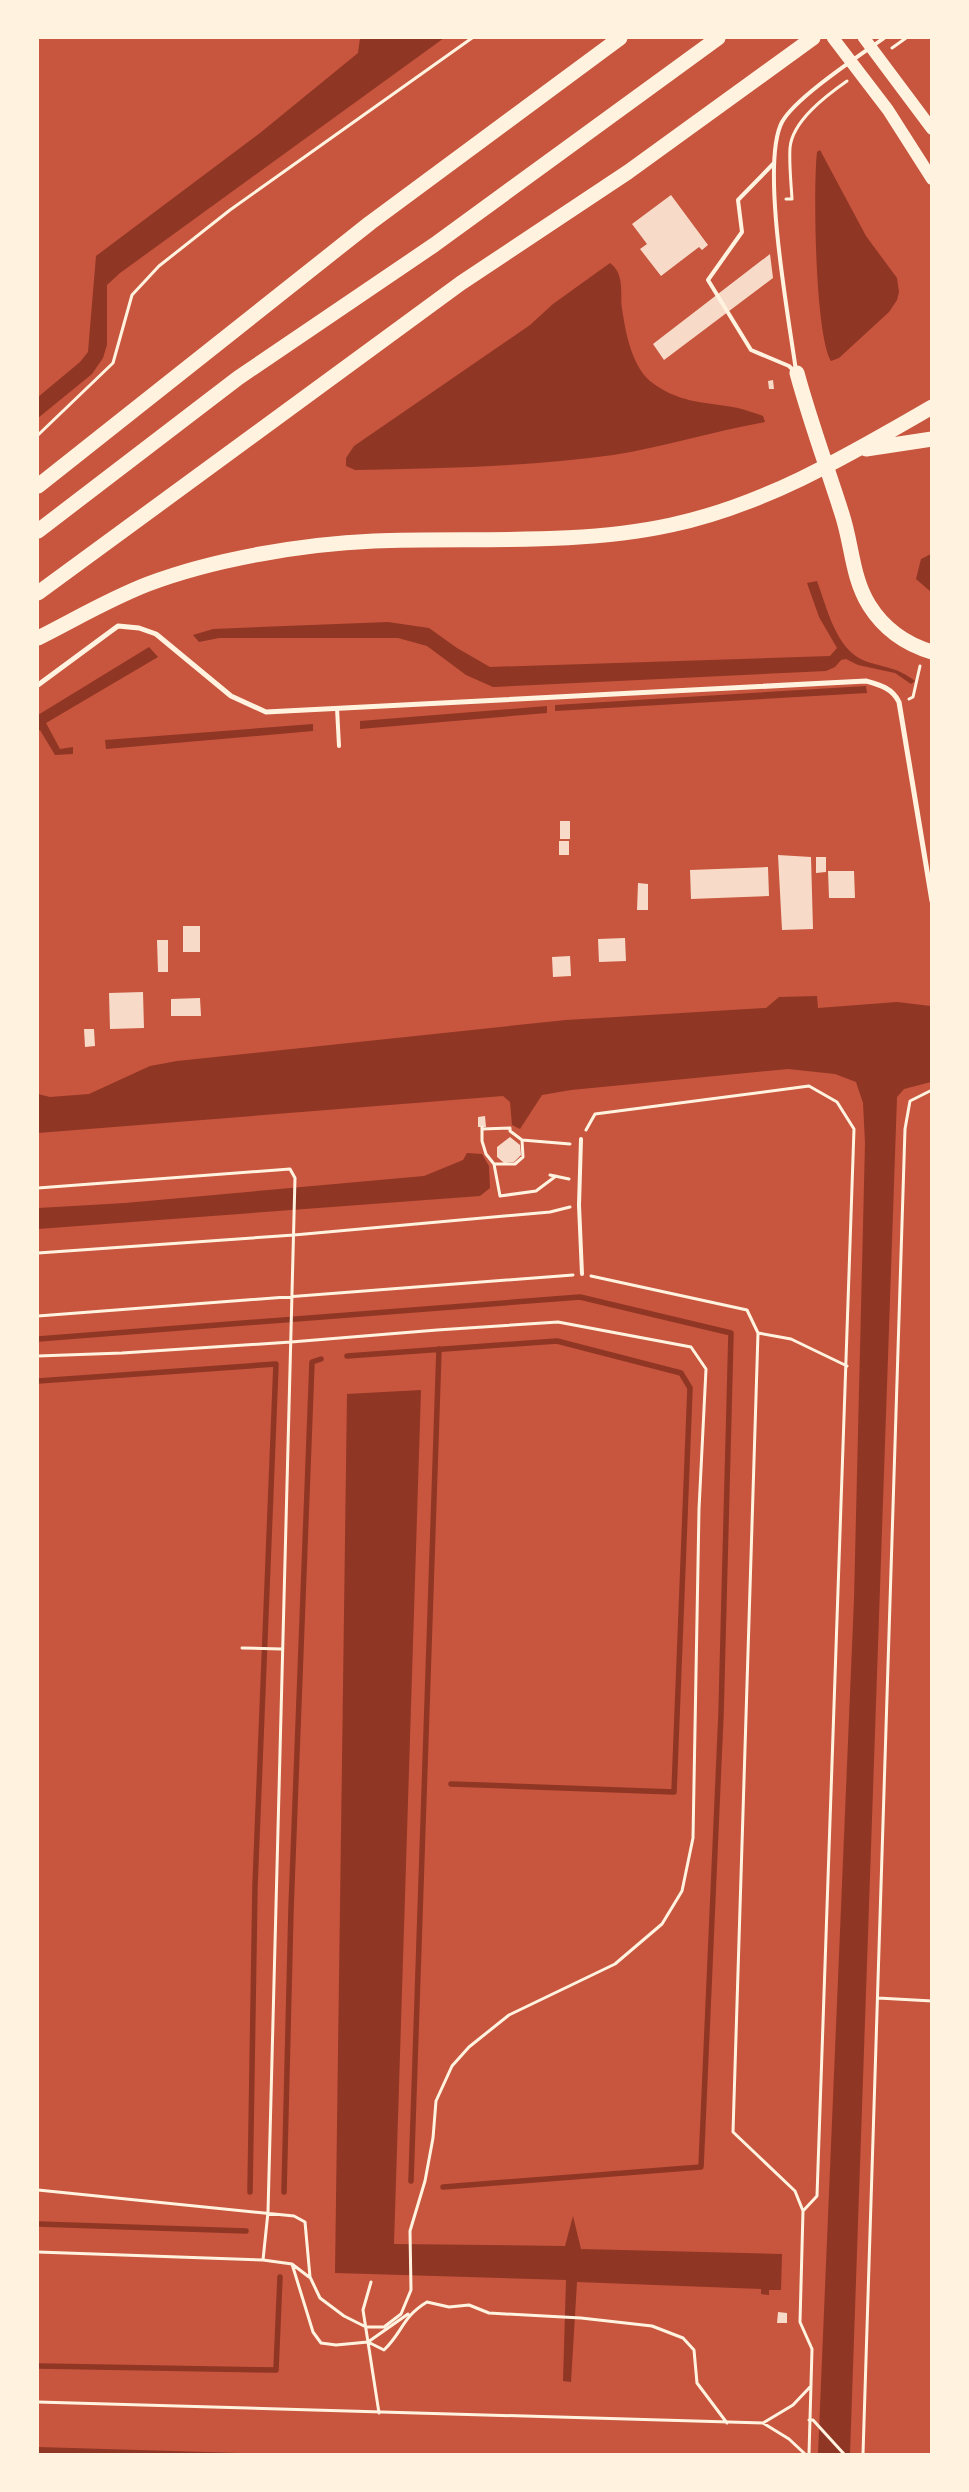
<svg xmlns="http://www.w3.org/2000/svg" width="969" height="2492" font-family="'Golos Text',sans-serif">
<style>
.water{fill:#8f3625}
.lines{fill:none;stroke-linecap:round;stroke-linejoin:round}
.stream{stroke:#8f3625;stroke-width:5.5}
.building{fill:#f7dbc8}
.path{stroke:#fff3e0;stroke-width:3}
.service{stroke:#fff3e0;stroke-width:4}
.minor{stroke:#fff3e0;stroke-width:5}
.primary{stroke:#fff3e0;stroke-width:12}
.motorway{stroke:#fff3e0;stroke-width:15}
</style>
<rect width="100%" height="100%" fill="#c8553d"/>
<!-- water -->
<path class="water" d="M360 38H444L120 273 107 285V345L103 358 92 374 38 418V397L80 362 88 352 96 256 260 133 358 53Z
M820 150 866 236 897 278 899 292 897 300 889 312 839 358 831 361C815 335 813 188 817 152Z
M610 263C625 274 620 293 622 309 626 334 632 369 654 384 682 404 707 402 738 408 746 410 755 413 763 416L765 422C714 431 664 447 613 455 528 467 441 468 355 470L346 466V458L354 446 530 325 553 304Z
M931 554V592L916 579 921 559Z
M817 581C827 608 836 650 865 661 885 668 897 667 915 681L911 684 895 673 858 665 846 659 841 660 835 667 826 671 493 687 466 675 427 646 398 638H219L199 642 193 635 213 629 388 622 429 628 457 648 490 667 830 656 837 648 819 617 807 583Z
M149 647 158 657 46 723 60 749 73 747V754L55 755 40 730 38 731V715Z
M866 686 867 693 555 711V705Z
M547 706V713L360 729V721Z
M313 724V731L106 749 105 740Z
M817 996 818 1008 897 1002 931 1006V1082L904 1089 897 1097 850 2454H818L854 1599 865 1143 863 1103 856 1082 835 1074 788 1069 571 1090 542 1095 520 1129 512 1125 510 1102 503 1096 38 1133V1094L50 1097 89 1094 150 1066 177 1061 566 1020 766 1008 779 997Z
M467 1153 482 1154 489 1166 490 1188 480 1196 38 1229V1208L125 1203 424 1176 463 1160Z
M421 1390 394 2244 565 2246 573 2216 581 2249 782 2254 781 2290H769V2295L761 2294V2289L577 2282 571 2382 563 2381 566 2280 335 2273 347 1394Z
M38 2447 276 2454H38Z"/>
<g class="lines">
<!-- stream -->
<path class="stream" d="M38 1339 580 1297 731 1333 721 1714 701 2167 443 2187
M347 1356 557 1341 681 1373 690 1388 674 1792 451 1784
M38 1381 276 1364 255 1886 250 2192
M411 2181 439 1349
M284 2192 291 1909 312 1362 321 1359
M38 2224 246 2231
M38 2366 276 2370 280 2277"/>
</g>
<!-- building -->
<path class="building" d="M671 195 708 245 702 250 699 247 661 276 640 249 647 244 632 224Z
M770 254 773 278 664 360 653 344Z
M773 380 774 389H769L768 381Z
M560 821H570V839H560Z
M559 841H569V855H559Z
M778 855 811 857 813 929 782 930Z
M816 857H826V872L816 873Z
M768 867 769 896 691 899 690 870Z
M828 871H854L855 898H829Z
M638 883 648 884V910H637Z
M183 926H200V952H183Z
M625 938 626 961 599 962 598 939Z
M157 940H168V972H158Z
M570 956 571 976 553 977 552 957Z
M143 992 144 1028 110 1029 109 993Z
M200 998 201 1016H171V999Z
M84 1029H94L95 1046 85 1047Z
M485 1116 486 1127H478V1117Z
M510 1137 520 1145 521 1155 514 1162 504 1163 497 1157V1147Z
M778 2312 787 2313V2323H777Z"/>
<g class="lines">
<!-- path -->
<path class="path" d="M892 48 906 38
M786 199H792C791 182 789 164 790 148 792 121 827 95 847 81
M38 435 113 363 132 295 159 266 230 210 472 38
M909 699 913 697 920 666
M482 1127V1141L486 1154 494 1164 500 1196 536 1191 556 1176
M482 1129 510 1128V1131L522 1140 570 1144
M586 1130 595 1114 809 1086 837 1102 854 1129 817 2196 803 2211
M494 1164H515L523 1157 522 1140
M550 1175 569 1179
M38 1188 290 1169 295 1178 268 2212 263 2260
M38 1253 294 1235 550 1212 570 1207
M591 1276 747 1310 758 1333 733 2132 795 2191 803 2211 800 2322 812 2349 809 2454
M38 1316 573 1275
M758 1333 791 1339 847 1366
M38 1356 122 1353 291 1342 437 1330 558 1322 691 1347 706 1369 699 1509 693 1838 682 1891 662 1924 615 1964 509 2015 469 2047 452 2066 436 2101 433 2138 425 2181 410 2231 411 2290 401 2314 384 2327H366L344 2316 320 2298 310 2277 305 2222 294 2216 38 2190
M242 1648 281 1649
M878 1998 932 2001
M38 2252 263 2260 292 2264 313 2332 321 2343 336 2345 368 2342 384 2350C403 2332 402 2317 427 2302L449 2307 469 2305 489 2313 581 2318 652 2326 683 2338 694 2350 697 2383 727 2423
M292 2264 309 2277
M371 2282 363 2310 379 2413
M368 2342 408 2314
M38 2402 763 2423 793 2405 810 2387
M809 2420H813L844 2454
M763 2423 789 2439 805 2454
M863 2454 905 1129 910 1101 932 1090"/>
<!-- service -->
<path class="service" d="M774 163 738 200 742 232 708 280 751 350 789 366 794 371
M796 371C789 319 760 164 782 122 796 97 859 56 884 38
M337 708 339 746
M581 1139 579 1205 582 1274"/>
<!-- minor -->
<path class="minor" d="M38 685 118 626 139 628 156 634 231 696 266 712 866 681C880 685 892 688 899 702L932 901"/>
<!-- primary -->
<path class="primary" d="M833 38 888 110 932 179
M864 38 932 129"/>
<!-- motorway -->
<path class="motorway" d="M797 373C810 421 827 467 842 514 852 544 852 578 869 605 884 629 905 644 932 652
M866 449 932 439
M38 486 370 223 620 38
M38 531 238 378 434 245 718 38
M38 593 461 283 628 172 813 38
M38 638C74 620 109 599 148 584 214 559 303 544 374 541 472 537 574 546 671 525 765 505 849 455 932 407"/>
</g>
<!-- border -->
<rect width="969" height="2492" fill="none" stroke="#fff3e0" stroke-width="78"/>
</svg>
